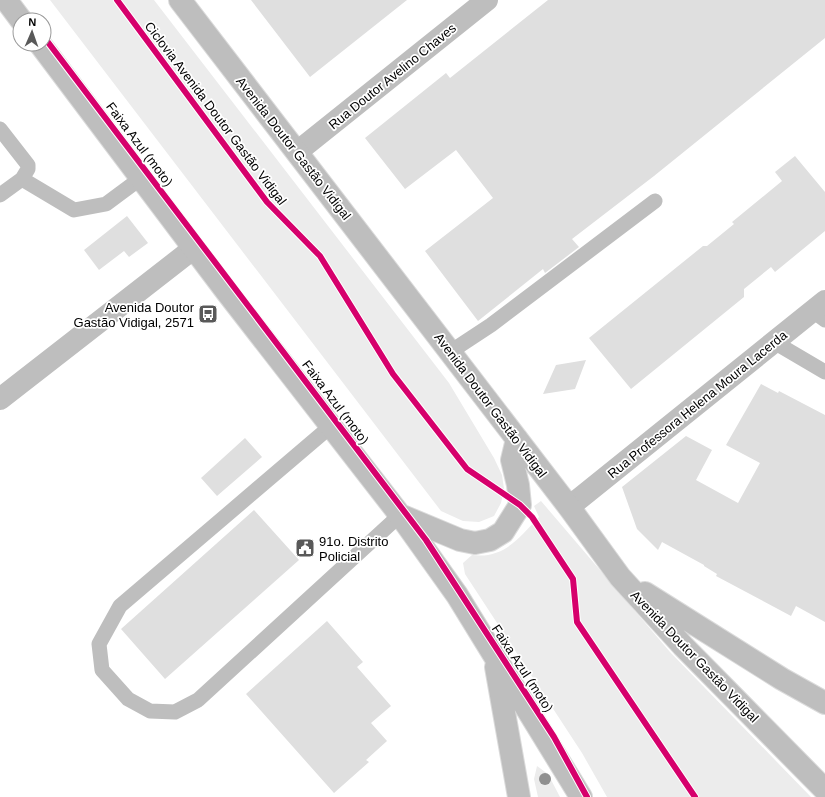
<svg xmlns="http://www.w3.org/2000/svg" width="825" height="797" font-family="Helvetica,sans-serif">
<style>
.green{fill:#ececec}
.building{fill:#dfdfdf}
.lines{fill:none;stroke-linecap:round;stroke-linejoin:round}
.trunk-casing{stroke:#dbdbdb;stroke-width:24}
.service{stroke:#bebebe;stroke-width:15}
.minor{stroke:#bebebe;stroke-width:22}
.tertiary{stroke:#bebebe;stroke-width:22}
.trunk{stroke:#bebebe;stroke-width:22}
.cycleway-casing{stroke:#fff;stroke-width:8}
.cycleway{stroke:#d6006c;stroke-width:6}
.tree{fill:#8f8f8f}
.labels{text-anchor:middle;stroke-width:3.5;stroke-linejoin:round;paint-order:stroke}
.street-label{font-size:13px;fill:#000;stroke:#fff}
.poi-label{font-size:13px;fill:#000;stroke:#fff;text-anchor:end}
</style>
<rect width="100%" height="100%" fill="#fff"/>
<!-- green -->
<path class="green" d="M50 0H154L449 383 494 458 502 475 504 489 501 503 494 516 479 522 463 521 441 511Z
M541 501 670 652 811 797H607L582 753 465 574 463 563 472 555C504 559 519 538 539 517L534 506Z
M537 766 548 774 560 797H538L534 779Z"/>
<!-- building -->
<path class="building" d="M251 0H407L310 77Z
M548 0H825V38L654 176 572 239 579 247 545 273 543 269 478 321 425 251 493 198 456 150 405 189 365 138 446 73 450 78Z
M795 156 825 192V231L775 272 771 267 744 289V297L631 389 589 338 703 246H707L734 224 732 222 782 181 775 172Z
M127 216 148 243 129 257 124 251 99 270 84 250Z
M586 360 575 389 543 394 556 365Z
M761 384 778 393 779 391 825 415V622L796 606 791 616 716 576 717 574 704 566V565L662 542 658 550 637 529 622 487 686 436 712 450 696 480 738 503 760 463 726 445Z
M245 438 262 457 217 496 201 478Z
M254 510 299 560 165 679 121 629Z
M327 621 363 662 357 667 391 706 371 723 387 741 366 760 369 762 334 793 246 694Z"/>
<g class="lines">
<defs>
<path id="trunk" d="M6 0 21 20
M180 0 569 507 620 577 683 646 825 790
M40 44 226 291 400 515 457 595 581 797
M400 515 460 540 475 543 490 540 503 532 520 505 518 485 512 460 517 439
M645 593 782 679 825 703
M496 667 519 797"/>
</defs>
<!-- trunk casing -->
<use href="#trunk" class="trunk-casing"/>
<!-- service -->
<path class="service" d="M0 129 28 165V169L22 179
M0 195 22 179 74 210 106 204 141 178
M813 311 825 320
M774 342 825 372
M450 352 491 325 655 201
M331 426 120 606 99 644 102 670 128 699 150 711 175 712 198 700 400 515"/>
<!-- minor -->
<path class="minor" d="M297 152 487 0
M569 507 825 301"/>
<!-- tertiary -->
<path class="tertiary" d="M0 399 194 248"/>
<!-- trunk -->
<use href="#trunk" class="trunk"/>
<defs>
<path id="cycleway" d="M117 0 267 202 320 256 393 374 467 469 520 505 532 517 573 579 577 622 695 797
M44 37 426 540 554 737 587 797"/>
</defs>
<!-- cycleway casing -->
<use href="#cycleway" class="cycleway-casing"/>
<!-- cycleway -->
<use href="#cycleway" class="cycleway"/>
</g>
<!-- trees -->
<circle class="tree" cx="545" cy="779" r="6"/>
<!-- icons -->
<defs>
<symbol id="bus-square" viewBox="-11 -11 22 22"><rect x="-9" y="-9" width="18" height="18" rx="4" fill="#595959" stroke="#fff"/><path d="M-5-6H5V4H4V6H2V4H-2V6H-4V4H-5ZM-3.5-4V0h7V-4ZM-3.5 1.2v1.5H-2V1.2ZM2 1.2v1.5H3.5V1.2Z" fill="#fff"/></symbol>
<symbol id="civic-square" viewBox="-11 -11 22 22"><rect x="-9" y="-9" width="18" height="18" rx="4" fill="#595959" stroke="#fff"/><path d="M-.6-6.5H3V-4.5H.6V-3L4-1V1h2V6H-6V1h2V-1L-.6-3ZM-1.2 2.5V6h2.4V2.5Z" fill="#fff"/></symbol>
</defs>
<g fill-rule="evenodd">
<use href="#bus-square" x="197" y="303" width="22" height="22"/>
<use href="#civic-square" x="294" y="537" width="22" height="22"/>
</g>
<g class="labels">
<!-- street labels -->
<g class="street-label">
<text transform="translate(392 76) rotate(-39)" y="5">Rua Doutor Avelino Chaves</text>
<text transform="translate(216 113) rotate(53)" y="5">Ciclovia Avenida Doutor Gastão Vidigal</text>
<text transform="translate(140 144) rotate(53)" y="5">Faixa Azul (moto)</text>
<text transform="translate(294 148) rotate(52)" y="5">Avenida Doutor Gastão Vidigal</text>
<text transform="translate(336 402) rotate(53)" y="5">Faixa Azul (moto)</text>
<text transform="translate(697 404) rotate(-39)" y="5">Rua Professora Helena Moura Lacerda</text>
<text transform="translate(491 405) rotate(53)" y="5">Avenida Doutor Gastão Vidigal</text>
<text transform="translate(695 656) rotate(46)" y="5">Avenida Doutor Gastão Vidigal</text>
<text transform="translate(523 668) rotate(57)" y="5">Faixa Azul (moto)</text>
</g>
<!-- poi labels -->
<g class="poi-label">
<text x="194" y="312">Avenida Doutor<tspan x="194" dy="15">Gastão Vidigal, 2571</tspan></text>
<text x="319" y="546" text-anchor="start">91o. Distrito<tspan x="319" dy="15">Policial</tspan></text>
</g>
</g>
<!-- north arrow -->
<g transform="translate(32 32) rotate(2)"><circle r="19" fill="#ffffff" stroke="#999999"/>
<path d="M0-3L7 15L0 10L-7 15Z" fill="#595959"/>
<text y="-6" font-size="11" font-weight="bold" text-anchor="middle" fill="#000000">N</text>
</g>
</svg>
